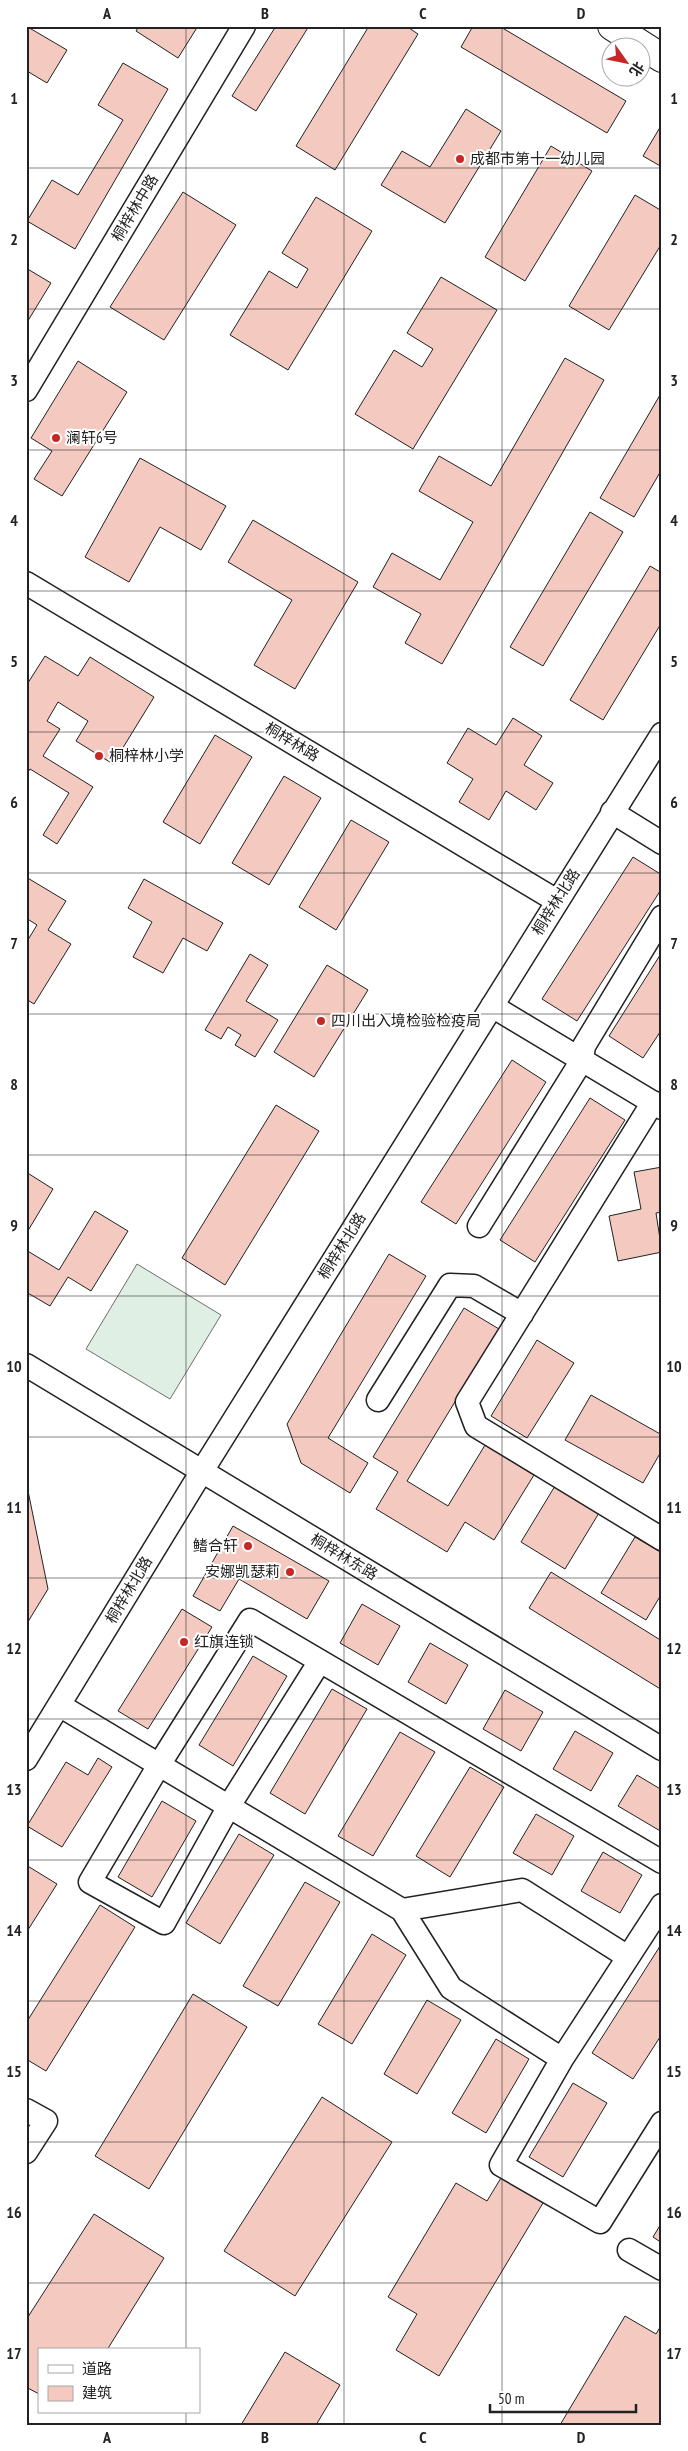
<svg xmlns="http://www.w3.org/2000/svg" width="688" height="2451" font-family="'PT Sans Narrow','Noto Sans SC',sans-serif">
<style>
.garden{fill:#e0efe3;stroke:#6f6f6f}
.building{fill:#f3c9c0;stroke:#222}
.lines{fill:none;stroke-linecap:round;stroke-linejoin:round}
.minor-casing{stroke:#222;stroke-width:25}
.major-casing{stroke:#222;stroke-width:30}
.minor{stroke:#fff;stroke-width:22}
.major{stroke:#fff;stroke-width:28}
.grid{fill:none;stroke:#222;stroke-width:1;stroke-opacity:0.55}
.poi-dot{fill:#c62828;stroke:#fff;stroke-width:2}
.labels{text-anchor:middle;stroke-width:4;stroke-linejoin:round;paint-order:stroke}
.poi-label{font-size:15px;fill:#222;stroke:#fff;text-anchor:start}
.street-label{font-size:15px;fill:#222;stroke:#fff}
.neatline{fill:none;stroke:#222;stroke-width:2}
.grid-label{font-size:16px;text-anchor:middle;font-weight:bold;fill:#222}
</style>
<rect width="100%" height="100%" fill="#fff"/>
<!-- garden -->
<path class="garden" d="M137 1264 221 1315 170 1399 86 1349Z"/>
<!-- building -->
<path class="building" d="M26 26 67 50 47 83 27 71 26 73Z
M139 26H198L178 58 136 31Z
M276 26H309L256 111 232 96Z
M369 26H406L418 34 335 170 296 146Z
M473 26H499L626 101 607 133 461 47Z
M123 63 168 89 75 249 27 221 52 180 78 195 123 120 98 105Z
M466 109 501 131 445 223 381 185 402 151 430 167Z
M662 124V167L643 156Z
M551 146 592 171 525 281 485 257Z
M183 192 236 225 164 340 110 307Z
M635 195 662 211V243L609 330 569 306Z
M316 197 372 231 288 370 230 335 269 271 297 288 308 269 282 253Z
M26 268 51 283 26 324Z
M441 277 497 310 413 449 355 414 394 350 422 367 433 349 407 333Z
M565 358 604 380 442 664 405 643 421 614 373 587 392 553 440 580 473 522 419 491 439 456 491 486Z
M78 361 127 392 62 496 34 479 52 451 31 438Z
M660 395 662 396V469L634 517 600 498Z
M140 458 226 506 201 550 160 527 129 582 85 557Z
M590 512 623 532 543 666 510 647Z
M253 520 358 582 295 689 254 665 292 600 228 562Z
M650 566 662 573V622L603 720 570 700Z
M45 656 78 676 90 657 154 697 113 764 76 741 88 721 58 702 47 721 60 729 43 756 93 787 57 844 43 835 69 793 30 769 26 775V686Z
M513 718 542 736 524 765 553 783 536 810 506 791 489 820 459 802 473 779 447 763 468 728 496 745Z
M215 735 252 757 200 844 163 822Z
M284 776 321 798 269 885 232 863Z
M351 820 389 842 336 930 299 907Z
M633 857 662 875V888L577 1021 542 999Z
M26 877 66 901 48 930 71 944 34 1004 26 999V943L37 925 26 918Z
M144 879 223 923 207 951 183 938 163 973 133 957 152 922 128 908Z
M662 952V1029L643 1058 609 1036Z
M250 954 268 965 246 1001 278 1020 255 1057 235 1045 241 1035 228 1027 221 1039 205 1030Z
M327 965 368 990 314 1077 274 1052Z
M512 1060 546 1082 456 1224 421 1202Z
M590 1098 625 1120 535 1262 500 1240Z
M276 1105 319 1131 225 1285 182 1258Z
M662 1167V1212L656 1213 662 1252 618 1261 609 1216 641 1209 634 1172Z
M26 1172 53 1189 26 1234Z
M95 1211 128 1231 91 1291 68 1277 50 1306 26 1292V1250L59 1270Z
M389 1254 426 1276 328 1438 368 1463 350 1493 301 1463 287 1424Z
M464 1308 499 1329 407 1481 448 1506 485 1445 534 1475 494 1540 465 1522 447 1552 376 1509 398 1472 373 1457Z
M537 1340 574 1363 527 1438 491 1416Z
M591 1395 662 1435V1450L643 1483 565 1440Z
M26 1481 48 1589 26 1625Z
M555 1486 599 1513 565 1569 521 1542Z
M233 1526 329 1581 307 1619 239 1579 220 1611 193 1596Z
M635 1537 662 1553V1593L646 1620 601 1593Z
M551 1572 662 1641V1690L529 1608Z
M362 1604 400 1626 378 1665 340 1643Z
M182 1609 212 1627 148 1729 118 1711Z
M430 1643 468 1665 446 1704 408 1682Z
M253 1656 287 1676 233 1766 199 1745Z
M332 1689 367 1709 305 1814 270 1793Z
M505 1690 543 1712 521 1751 483 1729Z
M575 1731 613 1753 591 1791 553 1769Z
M400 1732 435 1752 373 1856 338 1836Z
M98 1758 112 1767 62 1847 27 1826 66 1762 88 1775Z
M470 1767 504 1787 450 1877 416 1856Z
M637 1775 662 1790V1832L618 1806Z
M162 1801 196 1821 152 1897 118 1877Z
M536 1814 574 1836 552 1875 513 1853Z
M239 1834 274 1855 220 1944 186 1923Z
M603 1852 642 1875 620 1913 581 1891Z
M26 1865 57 1884 26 1933Z
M305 1882 340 1902 278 2006 243 1986Z
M100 1905 135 1927 46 2071 26 2059V2023Z
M372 1934 406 1955 352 2044 318 2024Z
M662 1943V2034L633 2079 592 2053Z
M193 1994 247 2027 149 2189 95 2156Z
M427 2000 461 2020 417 2094 384 2074Z
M496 2039 529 2059 486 2133 452 2113Z
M573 2083 607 2103 563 2177 529 2157Z
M322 2097 392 2142 295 2296 224 2251Z
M504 2173 546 2198 439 2376 396 2350 417 2314 388 2297 456 2183 487 2201Z
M94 2214 164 2258 107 2350H39V2394L26 2387V2320Z
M662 2222V2243L653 2237Z
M625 2316 656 2334 662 2324V2419L658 2425H560Z
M285 2352 340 2385 316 2425H241Z"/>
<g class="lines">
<defs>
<path id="minor" d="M26 390 244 26
M26 583 557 901
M612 812 662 843
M492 1006 662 1108
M653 1102 467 1402 476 1426 662 1539
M479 1226 582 1060 584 1046 662 917
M26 1365 662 1749
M378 1400 450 1285 474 1286 522 1314
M320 1661 229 1806 164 1923 90 1882 159 1765 250 1620 662 1862
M59 1705 402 1910 451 1988 562 2059 662 1905
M26 1759 202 1471 662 734
M402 1910 522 1890 628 1957
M562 2059 501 2165 600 2222 662 2123
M26 2110 46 2121 26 2152
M629 2250 662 2269"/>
<path id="major" d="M612 26 662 58"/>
</defs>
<!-- minor casing -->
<use href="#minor" class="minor-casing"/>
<!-- major casing -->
<use href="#major" class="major-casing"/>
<!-- minor -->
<use href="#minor" class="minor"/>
<!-- major -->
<use href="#major" class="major"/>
</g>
<!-- grid -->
<path class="grid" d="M186 26V2350M344 26V2425M502 26V2425M26 168H662M26 309H662M26 450H662M26 591H662M26 732H662M26 873H662M26 1014H662M26 1155H662M26 1296H662M26 1437H662M26 1578H662M26 1719H662M26 1860H662M26 2001H662M26 2142H662M26 2283H662M186 2412V2425"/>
<!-- markers -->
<g class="poi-dot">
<circle cx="460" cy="159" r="5"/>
<circle cx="56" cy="438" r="5"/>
<circle cx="99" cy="756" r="5"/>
<circle cx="321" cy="1021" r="5"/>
<circle cx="248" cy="1546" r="5"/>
<circle cx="290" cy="1572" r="5"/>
<circle cx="184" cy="1642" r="5"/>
</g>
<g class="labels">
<!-- poi labels -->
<g class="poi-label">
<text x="470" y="164">成都市第十一幼儿园</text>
<text x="66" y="443">澜轩6号</text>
<text x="109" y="761">桐梓林小学</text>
<text x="331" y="1026">四川出入境检验检疫局</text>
<text x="238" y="1551" text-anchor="end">鳍合轩</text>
<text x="280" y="1577" text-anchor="end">安娜凯瑟莉</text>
<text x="194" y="1647">红旗连锁</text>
</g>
<!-- street labels -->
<g class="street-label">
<text transform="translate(135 208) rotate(-59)" y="5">桐梓林中路</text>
<text transform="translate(292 742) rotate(31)" y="5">桐梓林路</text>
<text transform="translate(556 902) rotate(-58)" y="5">桐梓林北路</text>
<text transform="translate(342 1246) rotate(-58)" y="5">桐梓林北路</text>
<text transform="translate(344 1557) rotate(31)" y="5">桐梓林东路</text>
<text transform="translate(129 1590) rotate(-59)" y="5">桐梓林北路</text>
</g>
</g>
<!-- border -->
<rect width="688" height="2451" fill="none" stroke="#ffffff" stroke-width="55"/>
<!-- legend -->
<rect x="38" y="2348" width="162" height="65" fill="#ffffff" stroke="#a7a7a7"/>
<rect x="48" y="2365" width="25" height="8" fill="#ffffff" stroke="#a7a7a7"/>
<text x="82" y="2374" font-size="15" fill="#222222">道路</text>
<rect x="48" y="2386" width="25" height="15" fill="#f3c9c0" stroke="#a7a7a7"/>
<text x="82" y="2398" font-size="15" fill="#222222">建筑</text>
<!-- north arrow -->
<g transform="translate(626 62) rotate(123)"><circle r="24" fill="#ffffff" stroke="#a7a7a7"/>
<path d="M0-4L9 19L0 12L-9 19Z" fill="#c62828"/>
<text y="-8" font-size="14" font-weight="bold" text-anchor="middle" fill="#222222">北</text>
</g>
<!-- scale -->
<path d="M490 2404v8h146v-8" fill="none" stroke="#222222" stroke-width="2.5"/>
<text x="498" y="2404" font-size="15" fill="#222222" stroke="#ffffff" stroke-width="4" paint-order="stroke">50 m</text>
<rect x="28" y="28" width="632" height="2396" class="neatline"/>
<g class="grid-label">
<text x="107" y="19">A</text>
<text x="265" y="19">B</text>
<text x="423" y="19">C</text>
<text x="581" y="19">D</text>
<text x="14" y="104">1</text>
<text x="674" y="104">1</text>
<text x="14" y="245">2</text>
<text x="674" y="245">2</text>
<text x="14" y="386">3</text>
<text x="674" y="386">3</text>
<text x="14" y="526">4</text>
<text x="674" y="526">4</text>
<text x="14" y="667">5</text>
<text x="674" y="667">5</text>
<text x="14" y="808">6</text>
<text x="674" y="808">6</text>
<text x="14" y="949">7</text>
<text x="674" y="949">7</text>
<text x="14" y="1090">8</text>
<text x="674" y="1090">8</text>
<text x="14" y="1231">9</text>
<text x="674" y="1231">9</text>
<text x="14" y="1372">10</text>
<text x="674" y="1372">10</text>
<text x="14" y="1513">11</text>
<text x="674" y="1513">11</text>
<text x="14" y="1654">12</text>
<text x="674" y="1654">12</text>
<text x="14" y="1795">13</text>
<text x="674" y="1795">13</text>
<text x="14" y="1936">14</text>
<text x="674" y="1936">14</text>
<text x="14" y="2077">15</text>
<text x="674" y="2077">15</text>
<text x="14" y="2218">16</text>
<text x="674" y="2218">16</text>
<text x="14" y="2359">17</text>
<text x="674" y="2359">17</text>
<text x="107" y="2443">A</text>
<text x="265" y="2443">B</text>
<text x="423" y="2443">C</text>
<text x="581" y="2443">D</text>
</g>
</svg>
